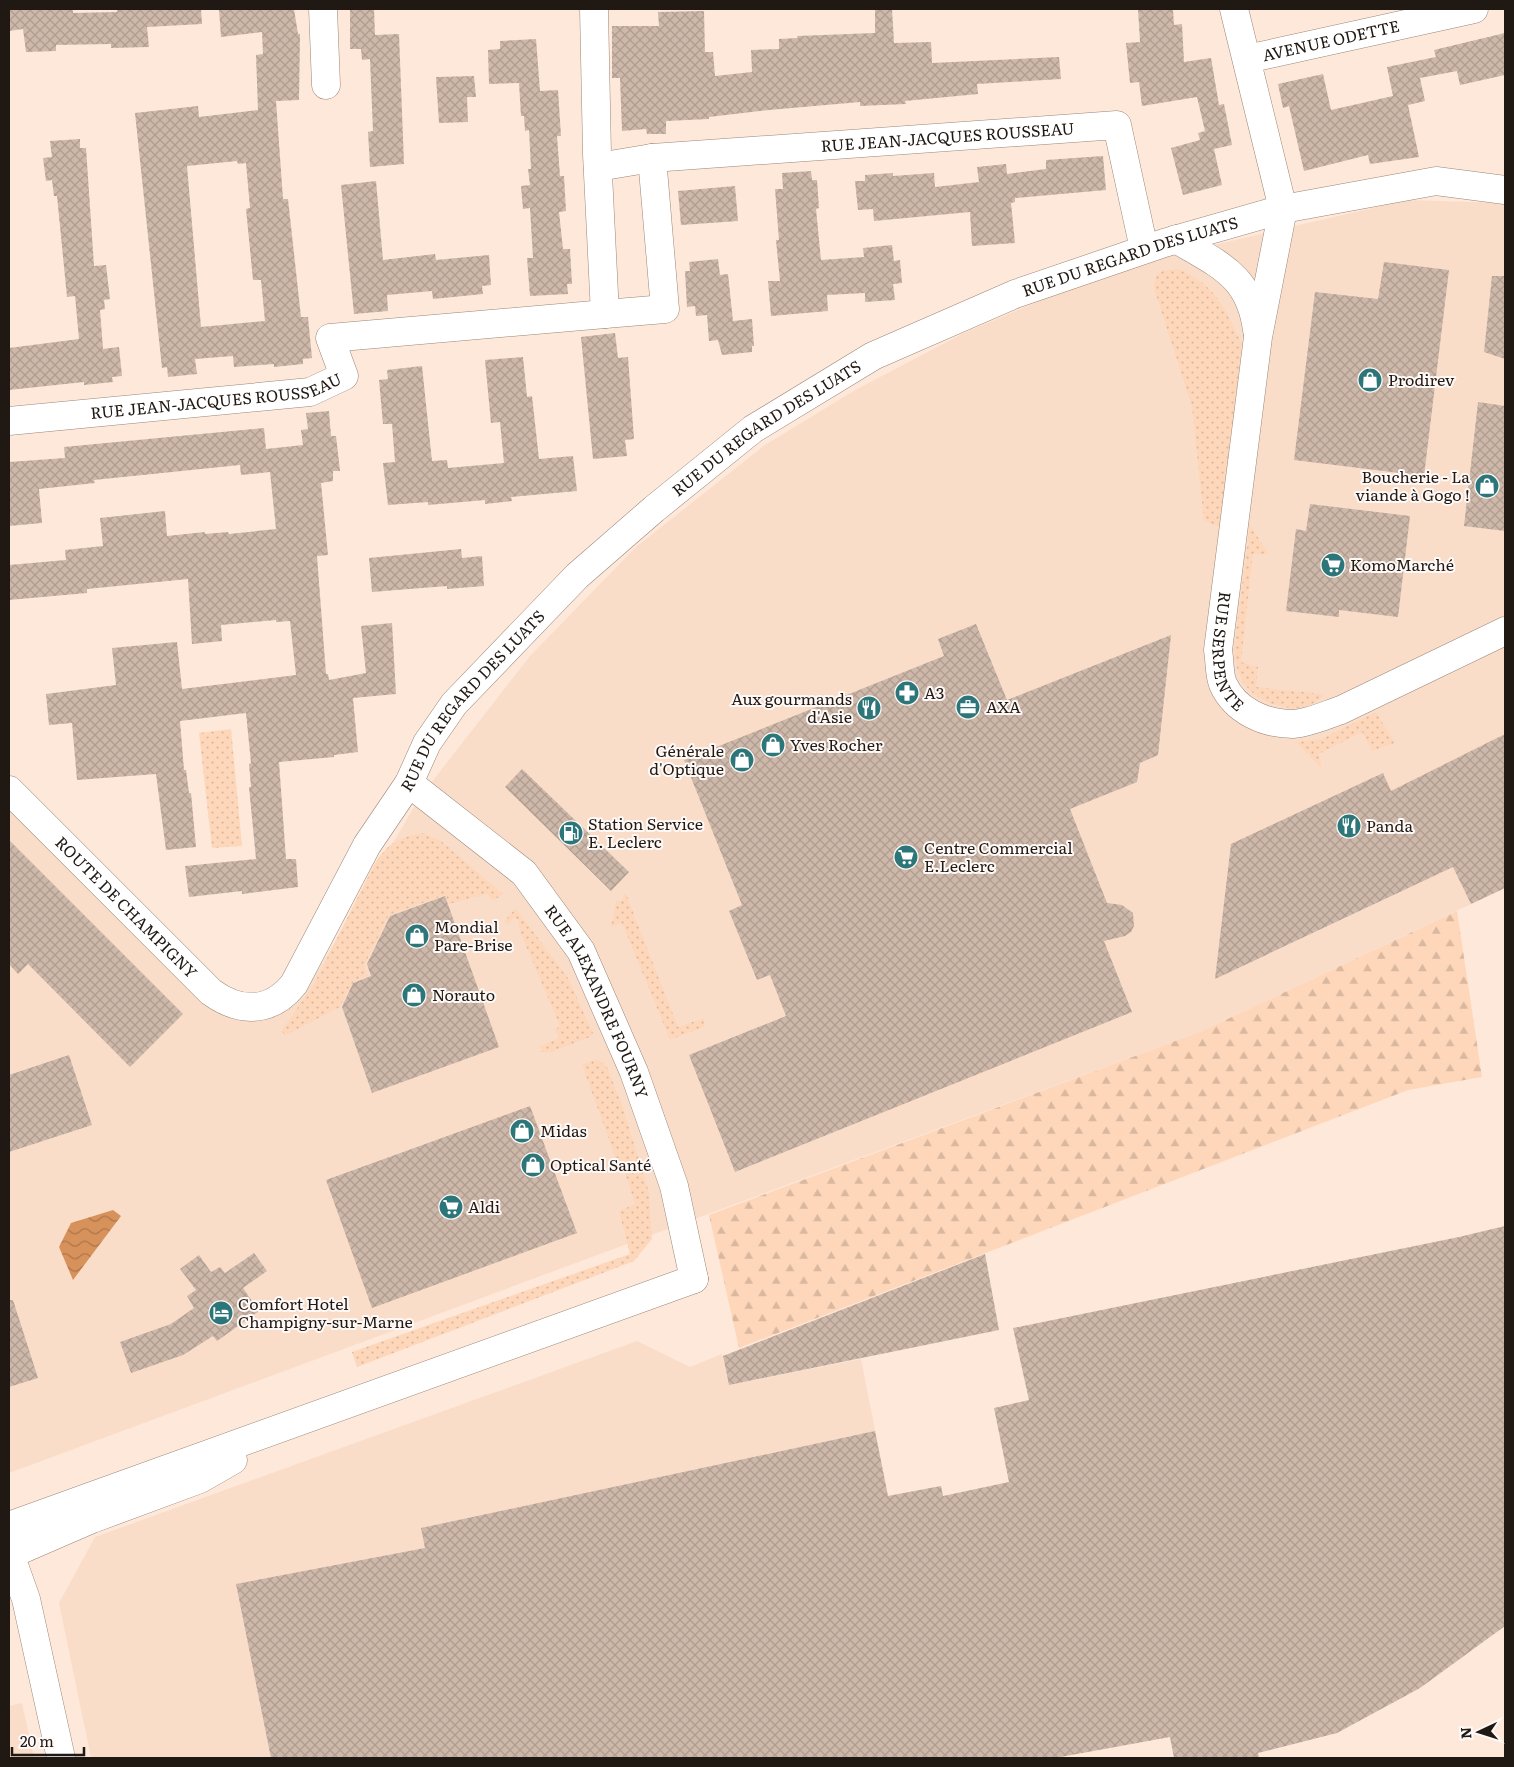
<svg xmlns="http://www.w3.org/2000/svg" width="1514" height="1767" font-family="Literata,serif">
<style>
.built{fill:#faddc9}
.grass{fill:url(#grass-dots)}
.forest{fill:url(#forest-firs)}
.water{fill:url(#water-waves)}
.building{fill:url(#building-cross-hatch);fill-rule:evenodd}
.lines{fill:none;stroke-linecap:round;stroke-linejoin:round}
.minor-casing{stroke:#9a8678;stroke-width:29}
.major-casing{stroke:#9a8678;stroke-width:29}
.minor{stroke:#fff;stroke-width:28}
.major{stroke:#fff;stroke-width:28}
.labels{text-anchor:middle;stroke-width:4;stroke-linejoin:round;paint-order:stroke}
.street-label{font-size:16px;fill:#201813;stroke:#fef9f6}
.poi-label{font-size:16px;fill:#201813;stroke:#fef9f6;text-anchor:start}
</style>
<defs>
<pattern id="grass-dots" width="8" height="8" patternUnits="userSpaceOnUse" patternTransform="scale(1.25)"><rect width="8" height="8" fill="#fed7ba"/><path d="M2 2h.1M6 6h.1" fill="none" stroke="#d9b89f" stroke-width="1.8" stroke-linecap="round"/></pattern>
<pattern id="forest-firs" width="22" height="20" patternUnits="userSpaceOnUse" patternTransform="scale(1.25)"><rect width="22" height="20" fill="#fed7ba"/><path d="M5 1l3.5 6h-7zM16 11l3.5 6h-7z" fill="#d9b89f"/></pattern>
<pattern id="water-waves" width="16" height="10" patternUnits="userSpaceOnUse" patternTransform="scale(1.25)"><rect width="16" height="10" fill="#d7915b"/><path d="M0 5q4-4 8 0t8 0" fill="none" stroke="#ae754a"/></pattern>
<pattern id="building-cross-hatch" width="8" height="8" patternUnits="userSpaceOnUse" patternTransform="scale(1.25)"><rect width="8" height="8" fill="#cdb8a9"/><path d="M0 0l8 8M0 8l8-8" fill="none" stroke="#b09d91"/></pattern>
</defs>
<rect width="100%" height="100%" fill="#fee8d9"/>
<!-- built -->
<path class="built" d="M1407 200 1505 203V888L1202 1031 9 1473V806L224 1011 303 996 420 797 530 656 636 547 765 445 857 389 964 333 1119 267Z
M637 1341 690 1367 722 1354 729 1385 861 1359 888 1496 941 1486 994 1758H91L59 1603 95 1537Z
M22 1703 34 1758H9V1706Z"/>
<!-- grass -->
<path class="grass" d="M1179 269C1218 287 1224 308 1242 344L1222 528 1204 521 1192 407 1154 288 1156 275 1164 270Z
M1250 525 1269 554H1253L1241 662 1258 667 1256 687 1324 694C1305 720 1258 706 1243 682 1236 670 1235 660 1234 648Z
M1376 712 1395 743 1372 751 1362 732 1319 754 1322 769 1296 742 1321 739Z
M231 729 242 846 212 848 199 733Z
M423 833 441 841 503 894 493 901 487 894 449 904 445 895 389 915 364 966 368 976 354 981 340 1007 284 1036 282 1030 314 984 375 863C391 841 397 838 423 833Z
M623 894H626L678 1027 704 1018V1027L670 1040 622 923 611 927 616 901 623 900Z
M514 910H517L568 978 593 1033 590 1037 551 1052H541L540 1046 559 1038 555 1030 560 1026 520 932 518 920 514 918 508 925 504 922Z
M597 1059 607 1067 623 1108 649 1192 652 1239 634 1261 357 1367 352 1352 630 1254 619 1211 635 1204 625 1173H621L582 1065Z"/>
<!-- forest -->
<path class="forest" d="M1457 911 1482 1077 1408 1090 739 1348 709 1215 1202 1031Z"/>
<!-- water -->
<path class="water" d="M113 1210 121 1216 73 1280 59 1247 71 1223Z"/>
<!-- building -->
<path class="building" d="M9 9H73V13L117 12V9H201L202 24 147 27 149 47 111 48V44L56 45V51L26 52 23 29 9 31Z
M219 9H294L298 34H300L299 100 276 101 283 199H288L301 317H308L312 358 303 359V364L274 367V364L234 367 233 356 195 359 197 374 168 377 167 367 162 368 135 113 198 106 199 117 258 110 256 55 263 54 262 32 221 37ZM237 161 238 164 246 163 250 208 246 209 253 280H261L265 321 201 327 187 166Z
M350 9H374L375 35 399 34 404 164 370 167 368 132 373 131 370 59 362 60 361 49H350Z
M875 9H892L894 43 931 42 932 63 1059 57 1061 79 977 84 978 94 905 101 906 104 860 106V102L769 110 709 117V119L666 121V134H647L646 129 622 131 620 78H612V26H659L658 12 704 11 705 52H713L715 76 752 72 751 50 779 49V39L798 38 797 36 875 33Z
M1138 9H1173L1174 25 1182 24 1184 62 1211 58 1219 105 1224 104 1232 145 1214 149 1222 185 1183 195 1171 148 1200 140 1198 133 1205 131 1197 97 1142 106 1139 82 1130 83 1126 43 1140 42Z
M1505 33V75L1460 85 1457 71 1420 78 1425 101 1408 105 1419 157 1370 164 1368 155 1304 171 1289 106 1283 108 1278 84 1323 74 1331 110 1393 96 1387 67 1436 57 1434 50Z
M536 39 540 91 558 90 561 136H557L560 176H564L566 211 559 212 563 249H570L572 284H567L568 294 530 296 527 258H533L530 208 523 209 521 186 530 185 528 169H531L529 130 525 131 524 116H521L519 83 489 84 488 50 500 49V41Z
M474 76 476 97H467L468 122 439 123 436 77Z
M80 139V148H86L94 266 106 265 110 299 104 300 105 309 100 310 103 349 119 347 122 376 112 377 113 382 84 385V382L9 390V348L79 339 75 296 67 297 57 196H54L52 180 46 181 43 158 52 157 50 141Z
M1103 156 1106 190 1015 198V202L1011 203 1015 243 972 246 970 212 874 221 873 209 858 210 855 181H865V175L893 173V176L934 173 935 187 979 182 977 167 1006 164 1007 174 1046 169V160Z
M811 171 812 180H817L819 208 816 209 821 260 864 257 863 248 892 245 894 261 900 260 902 283 893 284 895 300 865 302V293L827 295 828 311 771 316 768 281H780L776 240H779L775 189H783L782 173Z
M376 181 383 260 435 254 436 260 489 255 491 285 482 286 483 294 433 299 432 291 387 295 388 311 354 314 341 185Z
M735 186 738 221 681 225 678 191Z
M718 259 720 275 728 274 733 321 752 319 754 346H752V352L722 355 718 340 709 341 707 315 696 316 695 306 687 307 685 271H690L689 262Z
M1384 262 1449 270 1424 476 1294 460 1315 292 1378 299Z
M1492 276H1505V359L1484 352Z
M615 333 618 358 628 357 634 439 625 440 627 456 593 459 581 337Z
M523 357 527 397 532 396 539 459 573 456 577 491 511 497 512 501 485 504V500L428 505V502L388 505 383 463 395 462 392 424H383L379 380 388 379 387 370 422 366 432 461 447 460 448 468 504 463 500 422 491 423 485 360Z
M1478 402 1505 406V531L1464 526Z
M329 411 331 436H336L340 471H333V481L321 483 328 555 317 556 326 674H328L329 680 366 673 361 626 392 623 396 694 353 698 358 752 334 755V757L279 762 286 859H296L298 887 242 894V891L189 897 185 866 256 859 249 787H251L249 764 251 763 246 713 180 721 184 770H186L189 793H191L196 847 166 850 156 774 77 780 72 723 49 725 46 694 116 685 112 648 177 642 182 689 296 675 290 621 276 622V620L221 625 222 641 192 644 188 579 87 589V593L9 600V565L66 560 65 550 103 546 100 518 165 511 167 536 205 532V534L228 532 229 534 276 529 270 472 241 475 240 465 94 480 95 483 39 489 42 523 9 526V462L65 458 64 447 264 428 266 449 303 445 301 430 308 429 306 413Z
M1310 504 1410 516 1398 617 1339 610V617L1286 611 1296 529 1306 531Z
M461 549 462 558 482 556 484 586 447 589V586L372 592 369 558Z
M976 624 1007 700 1171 635 1158 755 1140 763 1137 782 1070 809 1107 903 1122 905 1133 913 1134 926 1131 932 1125 936 1104 941 1132 1012 735 1172 689 1055 786 1016 770 975 757 980 729 911 742 905 684 760 944 656 938 639Z
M1505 734V888L1471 904 1453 867 1215 979 1231 844 1383 773 1391 791Z
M522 769 629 872 611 891 505 787Z
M9 840 183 1014 130 1067 28 964 18 974 9 964Z
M445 896 499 1047 372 1093 342 1007 353 983 371 976 367 964 390 916Z
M69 1055 92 1125 9 1152V1075Z
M530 1106 577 1233 372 1308 326 1180Z
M1505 1226V1626L1420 1688 1337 1733 1258 1753 1259 1758H1174L1170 1737 1055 1758H271L236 1584 425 1548 421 1528 875 1431 888 1496 941 1486 943 1496 1009 1482 994 1408 1029 1400 1013 1328 1459 1237Z
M254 1253 267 1271 243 1288 259 1311 217 1341 213 1336 183 1355 131 1373 120 1342 171 1324 194 1308 187 1296 196 1290 180 1269 199 1255 211 1272 220 1267 225 1273Z
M985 1254 999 1330 729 1385 723 1356Z
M9 1300H13L38 1378 9 1387Z"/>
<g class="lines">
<defs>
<g id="minor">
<path d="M323 9 326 85"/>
<path d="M594 9 597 154 605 314 665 309 652 158"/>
<path id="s1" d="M1234 9 1283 209 1258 337 1218 650C1220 661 1219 675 1223 684 1235 711 1265 724 1293 724 1309 723 1326 715 1341 710L1505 631"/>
<path id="s2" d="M1247 59 1474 9"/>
<path id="s3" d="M598 167 652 158 1117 125 1144 249"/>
<path d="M1176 239C1219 265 1250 275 1257 330"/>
<path id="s4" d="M9 421 310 392 344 376 330 338 605 314"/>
<path id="s5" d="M409 783 524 873 581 951 634 1072 674 1186 694 1279"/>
<path id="s6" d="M9 790 211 992C240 1013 271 1013 294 984L367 845 409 783 427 743 454 704 577 576 654 509 753 429 873 356 1015 294 1164 243 1283 209 1436 181 1505 190"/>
<path d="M10 1554 26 1599 61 1758"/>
</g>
<path id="major" d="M9 1526 694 1279
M9 1555 92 1519 200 1479 233 1460"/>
</defs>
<!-- minor casing -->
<use href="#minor" class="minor-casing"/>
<!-- major casing -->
<use href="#major" class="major-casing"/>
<!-- minor -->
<use href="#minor" class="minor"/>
<!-- major -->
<use href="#major" class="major"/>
</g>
<!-- icons -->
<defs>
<symbol id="shop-disc" viewBox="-11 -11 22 22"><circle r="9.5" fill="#2c7679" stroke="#fef9f6"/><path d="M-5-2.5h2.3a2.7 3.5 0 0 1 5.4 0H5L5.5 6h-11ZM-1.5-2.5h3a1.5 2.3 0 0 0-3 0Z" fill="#fff"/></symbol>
<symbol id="supermarket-disc" viewBox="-11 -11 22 22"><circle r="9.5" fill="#2c7679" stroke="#fef9f6"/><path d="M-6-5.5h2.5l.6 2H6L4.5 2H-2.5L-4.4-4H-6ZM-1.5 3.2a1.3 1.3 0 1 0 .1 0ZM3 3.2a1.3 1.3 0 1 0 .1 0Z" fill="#fff"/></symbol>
<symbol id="pharmacy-disc" viewBox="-11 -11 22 22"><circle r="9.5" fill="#2c7679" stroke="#fef9f6"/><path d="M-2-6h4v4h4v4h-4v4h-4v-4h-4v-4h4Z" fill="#fff"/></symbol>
<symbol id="office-disc" viewBox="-11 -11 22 22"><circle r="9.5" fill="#2c7679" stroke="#fef9f6"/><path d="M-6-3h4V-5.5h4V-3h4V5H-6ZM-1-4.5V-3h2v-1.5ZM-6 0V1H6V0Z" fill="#fff"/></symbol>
<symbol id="restaurant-disc" viewBox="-11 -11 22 22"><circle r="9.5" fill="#2c7679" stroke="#fef9f6"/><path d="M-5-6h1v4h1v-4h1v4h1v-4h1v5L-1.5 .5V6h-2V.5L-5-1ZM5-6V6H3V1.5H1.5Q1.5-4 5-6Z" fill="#fff"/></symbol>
<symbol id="fuel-disc" viewBox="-11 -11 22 22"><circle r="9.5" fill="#2c7679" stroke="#fef9f6"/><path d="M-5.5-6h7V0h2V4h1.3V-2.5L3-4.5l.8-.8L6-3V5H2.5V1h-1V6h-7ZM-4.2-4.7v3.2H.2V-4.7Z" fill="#fff"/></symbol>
<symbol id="hotel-disc" viewBox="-11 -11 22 22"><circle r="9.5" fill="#2c7679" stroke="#fef9f6"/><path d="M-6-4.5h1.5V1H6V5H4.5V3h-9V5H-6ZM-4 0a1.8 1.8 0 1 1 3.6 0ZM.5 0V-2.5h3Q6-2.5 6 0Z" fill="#fff"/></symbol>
</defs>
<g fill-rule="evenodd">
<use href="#shop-disc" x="1356" y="366" width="28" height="28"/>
<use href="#shop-disc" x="1473" y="472" width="28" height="28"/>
<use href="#supermarket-disc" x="1319" y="551" width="28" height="28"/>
<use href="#pharmacy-disc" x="893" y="679" width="28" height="28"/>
<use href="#office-disc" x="954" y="693" width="28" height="28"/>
<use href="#restaurant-disc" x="855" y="694" width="28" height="28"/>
<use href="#shop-disc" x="759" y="731" width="28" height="28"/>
<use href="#shop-disc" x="728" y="746" width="28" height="28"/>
<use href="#restaurant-disc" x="1335" y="812" width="28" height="28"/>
<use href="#fuel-disc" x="557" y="819" width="28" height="28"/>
<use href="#supermarket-disc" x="892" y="843" width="28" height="28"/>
<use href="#shop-disc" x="403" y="922" width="28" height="28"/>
<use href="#shop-disc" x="400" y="981" width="28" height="28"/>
<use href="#shop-disc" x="508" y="1117" width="28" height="28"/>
<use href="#shop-disc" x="519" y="1151" width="28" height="28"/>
<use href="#supermarket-disc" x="437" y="1193" width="28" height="28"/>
<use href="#hotel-disc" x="207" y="1299" width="28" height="28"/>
</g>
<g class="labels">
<!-- street labels -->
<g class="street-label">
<text dy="6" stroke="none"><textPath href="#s2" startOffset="86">AVENUE ODETTE</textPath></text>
<text dy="6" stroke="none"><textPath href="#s3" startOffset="351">RUE JEAN-JACQUES ROUSSEAU</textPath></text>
<text dy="6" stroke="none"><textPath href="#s6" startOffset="1526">RUE DU REGARD DES LUATS</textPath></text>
<text dy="6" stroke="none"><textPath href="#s4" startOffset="209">RUE JEAN-JACQUES ROUSSEAU</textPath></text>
<text dy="6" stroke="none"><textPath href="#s6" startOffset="1121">RUE DU REGARD DES LUATS</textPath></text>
<text dy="6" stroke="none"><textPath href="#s1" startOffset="655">RUE SERPENTE</textPath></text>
<text dy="6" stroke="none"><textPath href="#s6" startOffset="716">RUE DU REGARD DES LUATS</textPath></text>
<text dy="6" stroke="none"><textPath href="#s6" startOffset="166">ROUTE DE CHAMPIGNY</textPath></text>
<text dy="6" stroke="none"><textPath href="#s5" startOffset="295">RUE ALEXANDRE FOURNY</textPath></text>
</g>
<!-- poi labels -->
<g class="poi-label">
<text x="1388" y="386">Prodirev</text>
<text x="1470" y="483" text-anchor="end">Boucherie - La<tspan x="1470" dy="18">viande à Gogo !</tspan></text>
<text x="1350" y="571">KomoMarché</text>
<text x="924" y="699">A3</text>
<text x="852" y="705" text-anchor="end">Aux gourmands<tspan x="852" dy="18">d'Asie</tspan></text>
<text x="986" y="713">AXA</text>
<text x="790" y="751">Yves Rocher</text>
<text x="724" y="757" text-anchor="end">Générale<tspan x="724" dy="18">d'Optique</tspan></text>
<text x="588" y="830">Station Service<tspan x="588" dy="18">E. Leclerc</tspan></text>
<text x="1366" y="832">Panda</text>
<text x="924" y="854">Centre Commercial<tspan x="924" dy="18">E.Leclerc</tspan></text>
<text x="434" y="933">Mondial<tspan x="434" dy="18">Pare-Brise</tspan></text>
<text x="432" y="1001">Norauto</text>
<text x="540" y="1137">Midas</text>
<text x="550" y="1171">Optical Santé</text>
<text x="468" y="1213">Aldi</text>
<text x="238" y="1310">Comfort Hotel<tspan x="238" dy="18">Champigny-sur-Marne</tspan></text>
</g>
</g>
<!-- border -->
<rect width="1514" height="1767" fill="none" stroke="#201813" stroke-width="20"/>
<!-- north arrow -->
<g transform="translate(1479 1732) rotate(266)" stroke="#fef9f6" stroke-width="4" paint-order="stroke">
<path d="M0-4L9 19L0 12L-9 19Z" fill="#201813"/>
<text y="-8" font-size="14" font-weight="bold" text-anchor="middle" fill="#201813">N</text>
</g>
<!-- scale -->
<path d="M12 1747v8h72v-8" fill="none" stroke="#201813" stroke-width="2.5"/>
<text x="20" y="1747" font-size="15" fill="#201813" stroke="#fef9f6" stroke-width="4" paint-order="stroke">20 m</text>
</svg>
